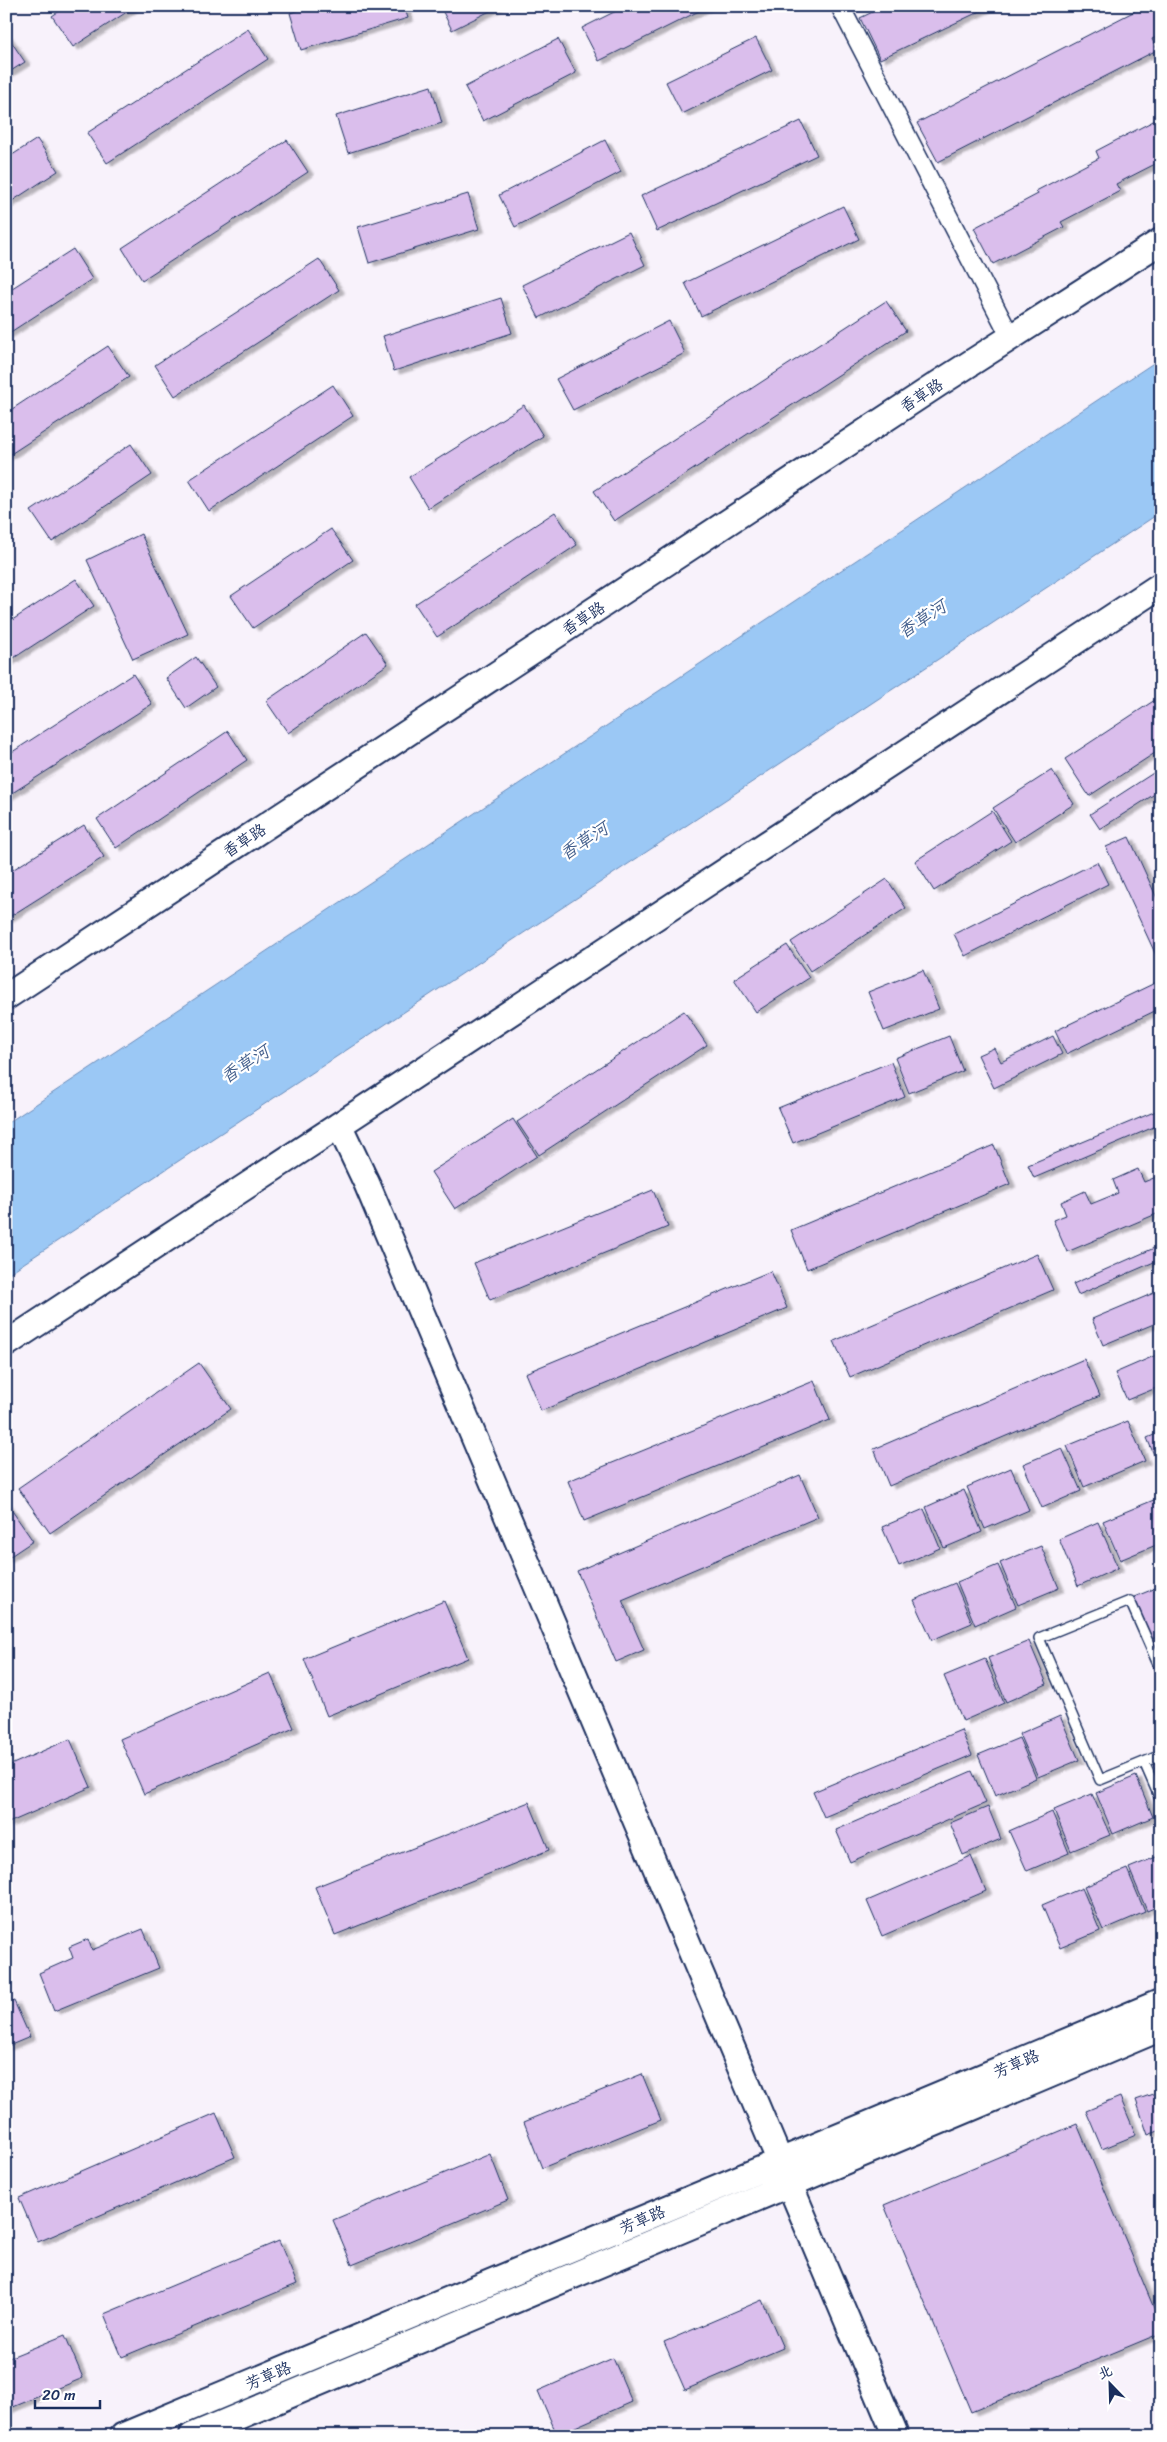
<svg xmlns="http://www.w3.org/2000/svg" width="1167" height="2442" font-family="Sriracha,'LXGW WenKai TC',sans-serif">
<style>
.water{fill:#9bc8f5;stroke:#688bb9}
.building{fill:#dabeec;stroke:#1b2f5e;filter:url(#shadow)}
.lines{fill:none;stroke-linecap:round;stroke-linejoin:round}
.lane-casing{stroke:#1b2f5e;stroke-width:12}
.street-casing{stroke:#1b2f5e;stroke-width:21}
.secondary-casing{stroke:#1b2f5e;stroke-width:29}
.lane{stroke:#fff;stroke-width:9}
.street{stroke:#fff;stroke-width:18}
.secondary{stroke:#fff;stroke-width:25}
.labels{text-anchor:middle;stroke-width:4.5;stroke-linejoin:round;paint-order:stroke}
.street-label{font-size:16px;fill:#1b2f5e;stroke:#fff}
.water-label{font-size:18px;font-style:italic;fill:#415d8b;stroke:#fff}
</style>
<defs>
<filter id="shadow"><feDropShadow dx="5.5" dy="3" stdDeviation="1" flood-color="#0004"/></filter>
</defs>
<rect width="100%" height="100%" fill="#f8f2fb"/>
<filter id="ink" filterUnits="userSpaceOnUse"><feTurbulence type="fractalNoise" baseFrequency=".02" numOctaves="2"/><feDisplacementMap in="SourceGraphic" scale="10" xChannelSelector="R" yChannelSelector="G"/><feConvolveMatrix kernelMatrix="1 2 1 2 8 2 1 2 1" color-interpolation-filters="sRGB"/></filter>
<g filter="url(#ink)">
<!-- water -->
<path class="water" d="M1161 358V512L6 1275V1124Z"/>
<!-- building -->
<path class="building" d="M67 6H136L73 47 52 16Z
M311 6H404L408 18 301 50 290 13Z
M440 6H500L452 30Z
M626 6H709L599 61 582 28Z
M885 6H991L880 59 860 18Z
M1132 6H1161V35L1152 39 1157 50 938 162 917 123 1135 11Z
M248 29 268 59 107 163 87 133Z
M6 34 25 62 6 74Z
M756 38 772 70 682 114 666 82Z
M558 39 576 73 483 121 465 87Z
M431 86 442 123 348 153 336 116Z
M1161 117V161L1116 184 1120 191 1061 222 1064 227 993 264 974 228 1038 194 1036 191 1099 158 1096 151Z
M801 121 817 155 657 231 641 196Z
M37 139 58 171 6 205V159Z
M287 140 308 172 142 280 122 248Z
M605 140 621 172 515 227 499 195Z
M468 194 479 229 369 263 358 227Z
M843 206 859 239 701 316 685 283Z
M629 232 645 265 539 318 522 285Z
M73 249 92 279 6 335V292Z
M319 259 339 290 175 396 155 365Z
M501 298 512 333 394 371 383 336Z
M886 301 906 331 614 521 594 491Z
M669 321 685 353 573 410 556 379Z
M108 346 129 377 6 457V413Z
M333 385 353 416 209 511 189 480Z
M524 405 543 436 428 508 409 477Z
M131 444 152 475 52 542 31 511Z
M555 512 577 545 437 637 415 604Z
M331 529 353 560 253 628 231 596Z
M141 534 188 634 133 659 87 560Z
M76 579 94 606 6 663V624Z
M366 632 388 664 288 733 266 701Z
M196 657 216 687 186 708 166 678Z
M133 674 152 704 6 797V756Z
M1161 696V749L1089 796 1065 759Z
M228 731 247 760 116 848 97 819Z
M1161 768V790L1100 829 1090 814Z
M1052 770 1074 804 1015 842 993 808Z
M992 811 1011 841 934 891 915 861Z
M84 825 104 857 6 919V874Z
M1129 837 1161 907V966L1106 847Z
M1097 862 1108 884 965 956 954 934Z
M887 879 906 908 810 971 791 942Z
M787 945 809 978 756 1012 734 979Z
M923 970 939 1009 884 1031 868 992Z
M1159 981 1161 1008 1066 1054 1055 1031Z
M684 1011 707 1045 539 1155 517 1122Z
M949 1036 963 1071 909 1093 895 1058Z
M1053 1036 1062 1054 994 1088 978 1055 994 1048 1001 1062Z
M891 1062 905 1097 793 1143 778 1108Z
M1161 1109V1124L1034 1178 1028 1165Z
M513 1119 537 1156 455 1209 431 1172Z
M994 1145 1010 1184 807 1269 791 1230Z
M1138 1169 1144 1182 1161 1175V1212L1067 1252 1053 1220 1066 1215 1061 1202 1085 1191 1091 1204 1118 1193 1113 1180Z
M653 1190 668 1227 490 1300 474 1263Z
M1161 1245V1259L1078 1295 1073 1284Z
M1037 1254 1053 1290 850 1377 834 1341Z
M771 1271 787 1308 541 1411 525 1373Z
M1161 1290V1321L1103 1345 1092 1319Z
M1161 1353V1386L1127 1400 1115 1373Z
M1084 1359 1100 1396 889 1486 874 1449Z
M199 1363 231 1409 50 1533 18 1488Z
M814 1381 830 1420 584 1521 568 1481Z
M1128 1421 1145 1461 1084 1487 1067 1446Z
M1161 1432V1460L1157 1462 1147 1438Z
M1062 1448 1081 1491 1042 1508 1023 1464Z
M1011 1468 1029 1510 985 1529 967 1487Z
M800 1475 818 1517 622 1600 644 1650 616 1662 577 1571Z
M964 1490 982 1532 944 1548 926 1507Z
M1161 1497V1543L1120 1560 1103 1521Z
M6 1502 33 1541 6 1559Z
M924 1509 940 1548 899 1566 882 1527Z
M1098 1522 1118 1568 1078 1586 1059 1539Z
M1041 1546 1059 1588 1018 1605 1000 1563Z
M998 1565 1016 1607 975 1625 957 1582Z
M955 1583 972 1623 932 1640 914 1600Z
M1161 1586V1635L1152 1639 1134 1597Z
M444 1601 468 1658 327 1716 304 1659Z
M1029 1641 1047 1684 1006 1702 988 1658Z
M985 1659 1004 1703 963 1721 944 1676Z
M270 1673 294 1728 144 1794 120 1739Z
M1060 1716 1079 1760 1038 1777 1019 1734Z
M961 1730 972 1755 824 1817 813 1792Z
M1019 1738 1036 1778 995 1796 978 1755Z
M70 1739 91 1787 6 1824V1767Z
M1161 1762V1784L1153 1765Z
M972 1771 986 1803 850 1862 836 1830Z
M1136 1776 1153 1817 1113 1834 1096 1793Z
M1092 1794 1110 1835 1071 1851 1054 1810Z
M529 1802 549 1850 335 1935 315 1887Z
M988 1807 1001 1839 963 1855 950 1823Z
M1052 1812 1069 1853 1027 1871 1009 1831Z
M1161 1855V1905L1147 1911 1129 1868Z
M971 1856 986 1891 882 1936 867 1901Z
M1127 1869 1145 1912 1103 1930 1084 1887Z
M1082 1888 1100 1931 1060 1948 1042 1905Z
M143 1929 159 1968 54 2011 39 1973 73 1958 69 1947 88 1939 92 1950Z
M14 2001 30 2037 6 2047V2004Z
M642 2074 661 2120 542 2168 524 2122Z
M1161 2091V2130L1148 2135 1136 2100Z
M1120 2097 1136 2135 1102 2149 1086 2111Z
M216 2113 235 2157 38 2242 19 2198Z
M1077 2124 1161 2325V2333L971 2412 884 2205Z
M490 2154 508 2200 352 2265 333 2220Z
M279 2241 297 2284 122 2357 104 2314Z
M762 2300 783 2348 685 2390 664 2342Z
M65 2335 83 2378 6 2410V2359Z
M613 2358 632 2402 557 2435 538 2391Z"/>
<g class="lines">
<defs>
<path id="lane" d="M1161 1671 1130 1601 1039 1638 1100 1780 1161 1755
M1144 1762 1161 1801"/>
<path id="street" d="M840 6 1011 338"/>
<path id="secondary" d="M6 997 938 384 1161 241
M339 1125 367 1184 896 2436
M6 1344 1161 585
M123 2436 1161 2002
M192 2436 1161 2028"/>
</defs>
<!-- lane casing -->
<use href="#lane" class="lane-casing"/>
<!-- street casing -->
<use href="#street" class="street-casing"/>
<!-- secondary casing -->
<use href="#secondary" class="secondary-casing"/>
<!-- lane -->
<use href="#lane" class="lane"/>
<!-- street -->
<use href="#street" class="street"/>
<!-- secondary -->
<use href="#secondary" class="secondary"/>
</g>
</g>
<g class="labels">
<!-- street labels -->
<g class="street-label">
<text transform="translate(921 395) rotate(-33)" y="6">香草路</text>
<text transform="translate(583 618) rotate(-33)" y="6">香草路</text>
<text transform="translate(244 840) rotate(-33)" y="6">香草路</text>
<text transform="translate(1016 2063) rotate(-23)" y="6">芳草路</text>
<text transform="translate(642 2219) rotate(-23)" y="6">芳草路</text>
<text transform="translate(268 2375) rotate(-23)" y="6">芳草路</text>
</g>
<!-- water labels -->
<g class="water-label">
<text transform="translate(922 619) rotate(-33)" y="6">香草河</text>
<text transform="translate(584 841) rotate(-33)" y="6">香草河</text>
<text transform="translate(245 1064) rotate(-33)" y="6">香草河</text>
</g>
</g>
<!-- margin -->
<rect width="1167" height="2442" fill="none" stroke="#fff" stroke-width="25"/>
<rect x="12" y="12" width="1142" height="2417" fill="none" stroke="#1b2f5e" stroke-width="2" filter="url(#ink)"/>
<!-- north arrow -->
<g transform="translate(1110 2384) rotate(337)" stroke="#ffffff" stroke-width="4" paint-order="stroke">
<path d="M0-4L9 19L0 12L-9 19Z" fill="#1b2f5e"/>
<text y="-8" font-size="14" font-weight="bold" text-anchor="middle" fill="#1b2f5e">北</text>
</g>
<!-- scale -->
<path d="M35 2400v8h65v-8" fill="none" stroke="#1b2f5e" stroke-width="2.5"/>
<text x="42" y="2400" font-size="15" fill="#1b2f5e" stroke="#ffffff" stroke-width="4" paint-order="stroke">20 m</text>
</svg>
